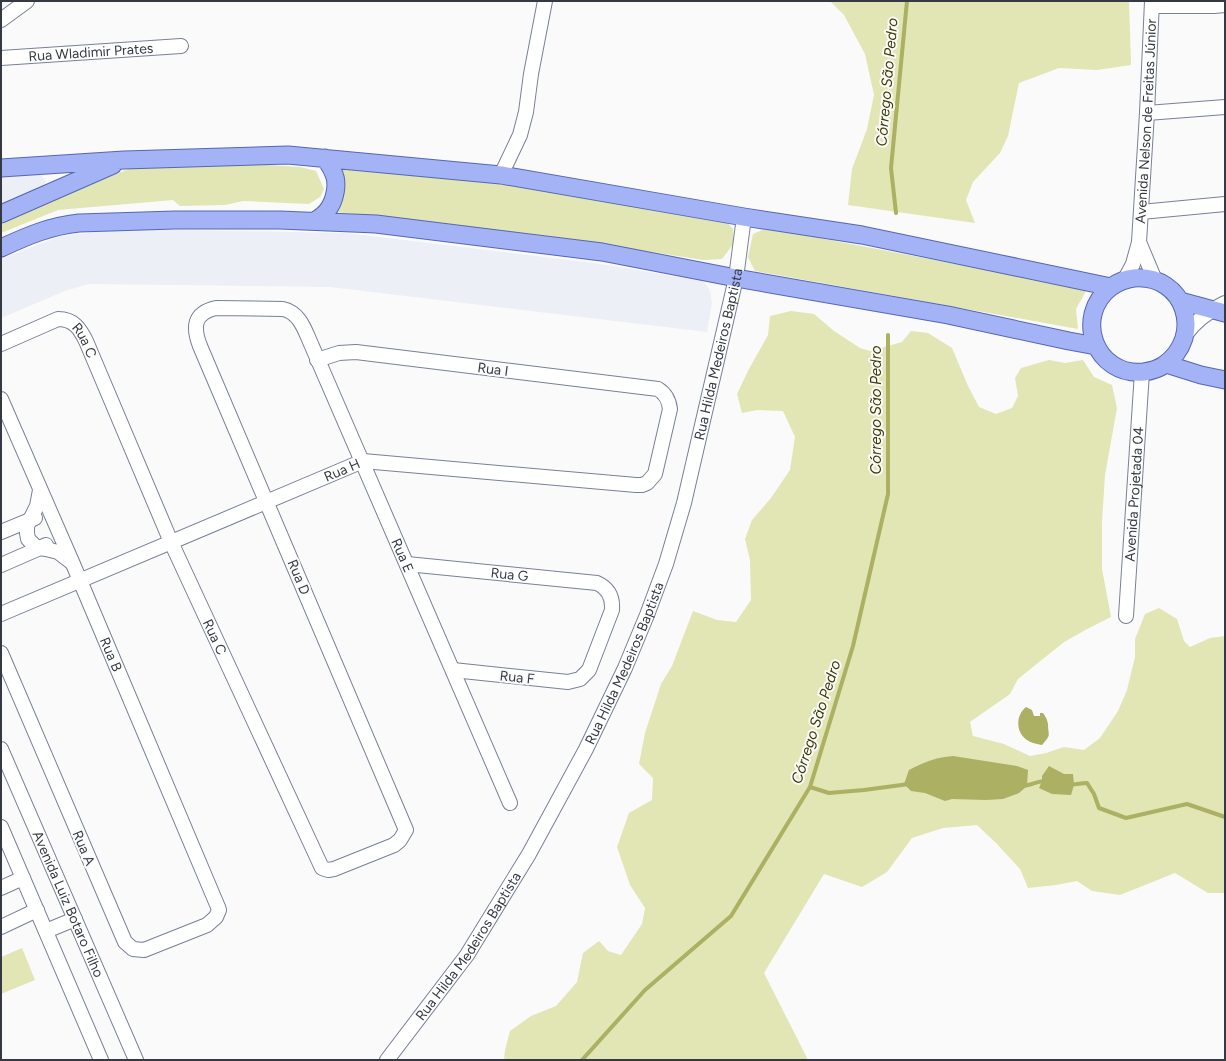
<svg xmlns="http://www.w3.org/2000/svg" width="1226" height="1061" font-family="Figtree,sans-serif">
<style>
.built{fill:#eceff5}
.green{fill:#e2e5b4}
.water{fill:#acb063}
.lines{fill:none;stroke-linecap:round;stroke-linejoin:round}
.stream{stroke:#acb063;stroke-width:4}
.minor-casing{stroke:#788097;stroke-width:16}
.major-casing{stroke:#5467b2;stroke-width:19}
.minor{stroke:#fff;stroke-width:14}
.major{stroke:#a3b3f5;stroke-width:17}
.labels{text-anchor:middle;stroke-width:4;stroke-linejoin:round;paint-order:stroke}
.street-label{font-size:14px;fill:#353943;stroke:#fafafa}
.water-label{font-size:15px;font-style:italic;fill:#3b3c00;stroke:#fafafa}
</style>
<rect width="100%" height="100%" fill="#fafafa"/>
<!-- built -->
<path class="built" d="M27 173 40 175 46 181 43 189 1 206V175Z
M121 229 346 233 594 263 703 281 710 290 712 303 707 332 330 287 89 284 65 291 1 318V259L61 236Z"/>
<!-- green -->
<path class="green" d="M830 1H1129L1131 65 1097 70 1059 68 1019 83 1008 136 1000 153 973 182 966 200 975 223 848 205 852 169 867 129 874 95 865 54 844 15Z
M225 162 300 167 316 171 324 189 320 197 309 204 243 201 225 205 180 206 173 200 58 210 1 233V221L54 198 129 169 145 164Z
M338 166 487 181 725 220 733 229 734 243 722 259 703 260 549 236 336 212Z
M767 228 1087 289 1076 309 1078 329 755 271 748 257 753 234Z
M791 311 814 314 834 331 860 348 870 351 902 342 911 331 928 333 952 348 968 386 979 407 996 414 1012 408 1018 396 1015 378 1021 368 1049 360 1065 363 1083 360 1094 377 1112 385 1117 408 1105 475 1102 522V569L1111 617 1089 628 1064 642 1018 679 1010 694 970 722 973 736 1004 744 1030 756 1046 753 1064 747 1084 750 1100 738 1118 711 1127 690 1135 657V639L1145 614 1159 608 1177 619 1184 641 1190 647 1210 638 1225 636V893H1208L1175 873 1120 895 1092 891 1077 881 1056 885 1028 888 1020 869 996 843 977 825 943 828 912 838 887 872 862 887 824 874 764 973 808 1060H504L505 1050 510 1031 531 1016 556 1006 577 982 583 953 599 941 608 951 621 955 642 924 645 908 630 885 617 847 629 813 652 800 653 778 639 764 645 733 661 684 672 666 693 611 717 620 736 622 751 600 750 560 745 539 752 520 771 498 790 470 795 437 783 411 757 410 742 413 737 394 749 369 768 335 770 316Z
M22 948 35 980 1 994V957Z"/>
<!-- water -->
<path class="water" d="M1026 707 1032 710 1034 716H1040V713H1043C1046 717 1047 719 1048 724 1048 736 1052 734 1042 745 1037 744 1031 743 1027 740 1015 732 1016 715 1026 707Z
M953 756 1017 766 1028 770 1027 786 1019 793 1003 799 986 800 952 799 945 801 925 793 911 791 904 784 909 770C924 762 937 757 953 756Z
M1049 766 1064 774H1073L1074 785 1071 795 1052 794 1039 788 1042 781V776Z"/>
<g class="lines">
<!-- stream -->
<path class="stream" d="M896 213 891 168 907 1
M1069 784C1075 785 1080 783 1087 783L1094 794 1099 808 1126 818 1187 804 1225 817
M1022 786C1031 786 1038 780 1047 781
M810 787 829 793 864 790 909 784
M582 1060 645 990 731 916 810 787 853 646 888 494V335"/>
<defs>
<g id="minor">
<path d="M1152 6H1214L1225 5"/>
<path d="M1 20 27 1"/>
<path id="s1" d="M1 58 181 46"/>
<path d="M1147 113 1225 107"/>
<path d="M501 175 520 135 526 112 531 74 545 1"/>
<path d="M1141 212 1225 204"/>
<path d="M1139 242 1155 280"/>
<path id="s2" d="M1124 281 1133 264 1139 242 1147 113 1152 1"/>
<path d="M1186 334C1196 320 1209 311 1225 303"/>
<path id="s3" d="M1 344 58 319C74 319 80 329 86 341L171 542 322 868 328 870 334 869 394 845 400 840 406 830 200 346C193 328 193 313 216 308L283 309C297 312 303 325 308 337L510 803"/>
<path id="s4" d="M1 399 73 564 218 907 219 910 216 917 207 925 144 950 133 949 125 942 1 653"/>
<path d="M40 490 37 506 27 526V533L28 539 35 546 40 548 46 549 58 552 71 562"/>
<path d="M1 532 35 518"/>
<path id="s5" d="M407 564 597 583C608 588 613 597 612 610L589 670 580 679 568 682 453 670"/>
<path d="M1 565 40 548 46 545"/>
<path id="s6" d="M1 614 363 461 636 485H642L647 483 655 474 670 409C669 400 666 394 658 389L356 352 339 353 317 360"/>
<path id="s7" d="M1126 616 1142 372"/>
<path id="s8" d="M1 749 136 1060"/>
<path d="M1 827 101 1060"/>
<path d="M1 888 23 878"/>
<path d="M1 927 37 910"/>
<path d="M46 931 75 919"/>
<path id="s9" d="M387 1060 467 955 529 854 586 749 625 668 647 615 666 564 684 503 736 278 744 217"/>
</g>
<path id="major" d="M1 168 124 160 288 155 501 175 744 217 862 235 1111 287C1118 282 1126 279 1134 278 1185 274 1205 336 1164 365 1158 369 1151 371 1144 372 1095 377 1073 316 1111 287
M1 214 113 165
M315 221C319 218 324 215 327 211 335 201 339 183 333 172 331 167 328 163 325 158
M1 248C27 236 50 226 79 223L175 220H280L376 224 602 252 736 278 948 315 1069 341 1096 346
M1180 301 1225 313
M1166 364 1201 375 1225 380"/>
</defs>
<!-- minor casing -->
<use href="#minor" class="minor-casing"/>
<!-- major casing -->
<use href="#major" class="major-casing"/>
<!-- minor -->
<use href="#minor" class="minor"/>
<!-- major -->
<use href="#major" class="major"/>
</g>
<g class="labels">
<!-- street labels -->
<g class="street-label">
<text dy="5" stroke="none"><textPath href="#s1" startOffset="90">Rua Wladimir Prates</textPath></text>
<text dy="5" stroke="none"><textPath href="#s2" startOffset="163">Avenida Nelson de Freitas Júnior</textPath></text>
<text dy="5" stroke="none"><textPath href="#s3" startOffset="99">Rua C</textPath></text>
<text dy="5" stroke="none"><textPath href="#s9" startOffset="788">Rua Hilda Medeiros Baptista</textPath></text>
<text transform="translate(493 369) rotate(7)" y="5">Rua I</text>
<text dy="5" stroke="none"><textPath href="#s6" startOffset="370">Rua H</textPath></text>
<text dy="5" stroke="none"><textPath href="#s7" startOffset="122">Avenida Projetada 04</textPath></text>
<text dy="5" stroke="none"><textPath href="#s3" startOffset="1694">Rua E</textPath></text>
<text dy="5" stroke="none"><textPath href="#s5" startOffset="103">Rua G</textPath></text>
<text transform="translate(299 577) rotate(67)" y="5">Rua D</text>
<text dy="5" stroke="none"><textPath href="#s3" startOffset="423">Rua C</textPath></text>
<text dy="5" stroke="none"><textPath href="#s4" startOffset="278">Rua B</textPath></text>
<text dy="5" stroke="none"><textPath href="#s9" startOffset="464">Rua Hilda Medeiros Baptista</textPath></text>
<text transform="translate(517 677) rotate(6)" y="5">Rua F</text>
<text transform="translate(84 848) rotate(67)" y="5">Rua A</text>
<text dy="5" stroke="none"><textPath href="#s8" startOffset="169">Avenida Luiz Botaro Filho</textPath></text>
<text dy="5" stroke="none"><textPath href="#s9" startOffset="140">Rua Hilda Medeiros Baptista</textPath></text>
</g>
<!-- water labels -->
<g class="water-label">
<text transform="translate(887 82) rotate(-85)" y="5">Córrego São Pedro</text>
<text transform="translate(876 410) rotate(-90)" y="5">Córrego São Pedro</text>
<text transform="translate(816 722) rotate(-72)" y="5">Córrego São Pedro</text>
</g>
</g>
<!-- border -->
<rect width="1226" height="1061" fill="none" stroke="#353943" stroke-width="4"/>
</svg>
